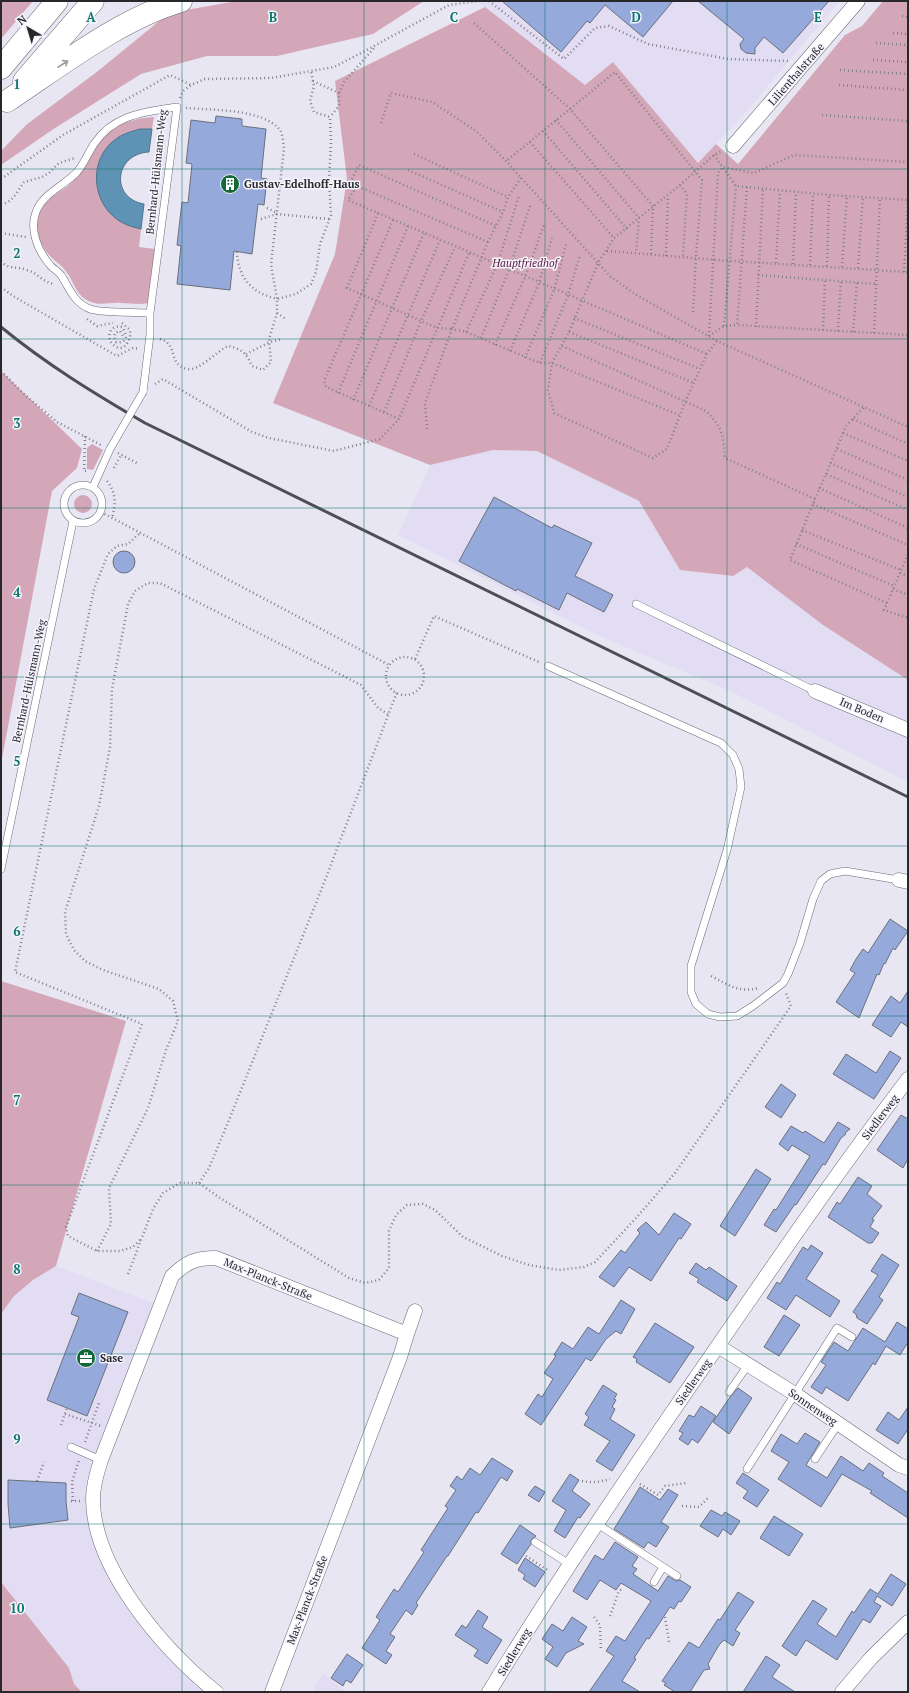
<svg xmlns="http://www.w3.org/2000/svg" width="909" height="1693" font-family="'PT Serif',serif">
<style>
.built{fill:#e2ddf3}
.green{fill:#d4a7b8}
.water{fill:#5f93b5;stroke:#4e738c}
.building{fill:#95a9da;stroke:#6b707c}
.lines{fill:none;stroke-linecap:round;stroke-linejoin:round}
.service-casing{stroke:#6b6875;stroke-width:8}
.minor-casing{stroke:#6b6875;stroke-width:15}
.motorway-casing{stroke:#6b6875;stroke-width:23}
.path{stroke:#828089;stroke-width:2.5;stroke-dasharray:1 3;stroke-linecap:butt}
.service{stroke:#fff;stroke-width:7}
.minor{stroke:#fff;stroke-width:14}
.motorway{stroke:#fff;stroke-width:22}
.rail{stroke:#504e55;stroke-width:3}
.service-bridge-casing{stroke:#6b6875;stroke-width:8;stroke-linecap:butt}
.service-bridge{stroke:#fff;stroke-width:7}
.oneway{stroke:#9e9ea0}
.grid{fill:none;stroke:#0f766e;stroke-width:1;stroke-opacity:0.55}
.labels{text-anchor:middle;stroke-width:3;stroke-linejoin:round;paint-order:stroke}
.street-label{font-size:11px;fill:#28272c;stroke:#f6f4fd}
.poi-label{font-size:11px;font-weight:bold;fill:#28272c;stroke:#f6f4fd;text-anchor:start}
.park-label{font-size:11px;font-style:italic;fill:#581437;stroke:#f6f4fd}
.grid-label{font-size:13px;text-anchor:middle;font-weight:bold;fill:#0f766e;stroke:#f6f4fd;stroke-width:3;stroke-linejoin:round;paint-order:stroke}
</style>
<rect width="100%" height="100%" fill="#e9e6f4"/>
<!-- built -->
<path class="built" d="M476 1H840L746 112 698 164 613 62 585 85Z
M493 450 537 451 639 501 680 570 733 576 747 567 823 625 908 680V782L728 690 599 636 398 535 430 465Z
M56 1266 159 1305 94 1477 105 1563 212 1692H82L74 1684 69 1668 1 1582V1314L14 1296 33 1280Z
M323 1673 346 1692H312Z"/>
<!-- green -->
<path class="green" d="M1 1H33L1 39Z
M237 1H424L373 34 277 56H207L141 74 55 128 1 165V151L26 125 98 71 169 13Z
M883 1H908V680L823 625 747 567 733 576 680 570 639 501 537 451 493 450 430 465 273 403 335 254 347 179 335 81 485 7 585 85 613 62 698 163 716 144 738 164 845 35 862 26Z
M154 117 152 129H140L110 144 132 226 141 229 139 247 155 249 148 303C139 305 131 303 121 303 110 302 102 306 91 302 75 295 76 285 67 273 63 266 57 263 52 258 42 249 35 233 37 220 40 197 61 195 73 181 82 172 86 161 93 151 108 127 126 119 154 117Z
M1 371 82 449 77 468 52 491 1 764Z
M92 444 103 450 93 470 87 469V448Z
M74 504a9 9 0 1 1 18 0a9 9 0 1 1-18 0Z
M1 981 126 1021 56 1266 33 1280 14 1296 1 1314Z
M1 1582 69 1668 74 1684 82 1692H1Z"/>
<!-- water -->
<path class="water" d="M140 129H152L149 152C114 154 110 198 144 204L141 229C133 227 125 225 118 220 93 203 89 165 110 144 119 135 129 132 140 129Z"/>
<!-- building -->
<path class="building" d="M502 1H673L643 37 605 5 590 23 587 21 561 52Z
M698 1H829L783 53 764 37 755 48V54L746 53 741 49 740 44 744 39Z
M216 116 242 119V126L266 129 261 178 267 179 264 205 258 204 252 254 234 251 230 290 177 284 181 246 177 245 182 202 188 203 192 164 186 163 191 120 215 123Z
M494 497 552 528 554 525 592 543 575 576 613 595 604 612 567 593 559 610 517 589 516 591 459 561Z
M113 562a11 11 0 1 1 22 0a11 11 0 1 1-22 0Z
M890 919 908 931 895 950 893 948 885 964 884 963 879 975 877 974 859 1018 836 1002 855 973 850 970 856 959 863 949 868 953Z
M908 991V1027L901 1022 891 1037 872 1025 891 996 900 1003Z
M890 1051 901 1058 874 1099 833 1074 846 1054 876 1073Z
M781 1084 796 1095 781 1118 765 1107Z
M901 1115 908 1119V1159L903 1168 877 1150Z
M838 1122 850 1129 845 1133 846 1134 841 1138 825 1165 823 1164 796 1205 795 1204 776 1232 764 1225 774 1209 776 1210 810 1156 792 1145 788 1151 779 1144 791 1126 803 1133 805 1131 824 1143Z
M756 1169 771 1179 735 1236 720 1226Z
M858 1177 872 1186 867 1194 882 1206 872 1219 874 1220 870 1227 879 1233 872 1243H868L828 1217 837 1202 840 1204Z
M674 1213 691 1224 681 1239 679 1238 651 1281 629 1267 614 1287 599 1277 621 1250 625 1253 640 1233 637 1230 646 1222 659 1235Z
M811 1245 823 1253 806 1279 840 1301 830 1317 796 1295 786 1310 767 1298 777 1282 780 1284 803 1247 808 1250Z
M882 1254 899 1265 879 1297 883 1300 867 1324 857 1318 856 1314 853 1312 878 1275 871 1271Z
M696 1263 706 1270 709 1267 737 1286 727 1301 697 1282 699 1279 689 1273Z
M79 1293 128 1312 87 1416 47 1400 79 1317 71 1314Z
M621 1300 635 1309 621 1334 616 1331 606 1339 591 1361 586 1358 541 1425 525 1414 538 1394 542 1397 553 1379 544 1373 556 1356 554 1355 562 1342 573 1349 588 1327 599 1334Z
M784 1315 800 1325 779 1356 764 1347Z
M897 1322 908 1329V1342L900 1355 886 1346 875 1365 873 1363 848 1401 826 1387 822 1394 811 1387 826 1365 821 1362 834 1342 848 1351 863 1328 885 1342Z
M655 1323 694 1347 670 1383 636 1362 637 1359 633 1357Z
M603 1385 617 1394 614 1399 616 1400 612 1407 615 1409 610 1419 635 1435 612 1471 596 1461 610 1441 584 1425 589 1417 585 1414Z
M738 1388 752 1398 729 1434 713 1422 730 1397Z
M701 1406 716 1416 698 1443 692 1439 688 1445 679 1439 683 1433 679 1431 689 1415 694 1417Z
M908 1407V1429L898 1444 876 1430 888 1412 899 1420Z
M805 1433 820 1442 806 1465 827 1478 841 1456 863 1471 869 1463 884 1473 882 1476 908 1493V1518L870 1493 872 1491 842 1474 821 1507 778 1479 789 1462 771 1451 781 1434 797 1444Z
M492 1458 513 1471 507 1481 501 1477 478 1513 476 1512 448 1556H447L416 1603 418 1605 412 1615 406 1610 390 1634 395 1637 386 1651 392 1655 386 1664 362 1648 380 1620 376 1617 394 1589 398 1592 424 1552 421 1550 448 1508 445 1506 456 1490 450 1486 457 1476 462 1480 470 1468 480 1475Z
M743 1473 769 1490 757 1507 743 1498 748 1491 736 1483Z
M570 1474 579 1480 572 1491 590 1504 580 1518 578 1517 565 1538 554 1531 566 1510 552 1501Z
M8 1480 66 1483V1501L68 1520 10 1528 8 1504Z
M535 1486 545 1492 539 1502 528 1495Z
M640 1487 660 1500 668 1489 678 1495 661 1522 669 1527 656 1547 648 1542 644 1548 614 1529Z
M711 1510 722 1516 725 1512 740 1521 731 1535 723 1529 718 1537 700 1526Z
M774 1516 803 1534 789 1556 760 1538Z
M520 1525 536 1536 531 1540V1544L517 1564 501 1554Z
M615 1542 638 1557 632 1566 637 1569 633 1574 658 1591 668 1576 676 1581 680 1580 691 1587 681 1602 679 1601 674 1609 670 1607 649 1639 647 1638 634 1658 636 1659 622 1681 640 1692H589L614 1656 606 1651 616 1636 625 1641 651 1601 621 1583 616 1590 600 1580 587 1600 573 1591 595 1555 603 1560Z
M525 1558 545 1572 535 1587 523 1579 525 1575 518 1570Z
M891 1574 906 1584 892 1606 877 1596 874 1602 881 1606 870 1623 863 1619 837 1660 806 1640 796 1656 782 1646 813 1600 827 1609 817 1624 836 1637 852 1611 854 1613 870 1589 878 1594Z
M738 1592 754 1602 735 1630 740 1633 733 1646 724 1640 719 1645 708 1664 710 1669 704 1670 690 1692H675L664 1685 666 1683 662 1681 689 1642 699 1648 718 1619 720 1620Z
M478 1610 488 1617 482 1627 502 1640 487 1664 474 1656 478 1650 455 1635 462 1625 466 1628Z
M572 1617 587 1627 578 1641 584 1644 566 1653 557 1667 545 1659 553 1647 542 1639 552 1624 563 1631Z
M347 1654 363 1665 351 1683 346 1680 343 1686 331 1678Z
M766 1656 780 1665 772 1677 795 1692H743Z"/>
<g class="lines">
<defs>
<path id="service" d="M143 392 150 335V313L177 107C145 112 114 114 94 144 88 153 84 164 77 172 64 186 42 194 36 212 29 230 38 251 50 265 53 269 58 271 61 275 70 289 74 303 90 309 101 313 137 312 150 313
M64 504a19 19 0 1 1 38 0a19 19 0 1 1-38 0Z
M93 487 110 449
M636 604 815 691
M548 666 721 743 733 755 739 769 741 787 727 850 691 966V992L696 1004 708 1014 720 1017 737 1016 753 1006 783 983 788 974 800 943 813 899 821 881 830 874 845 871 899 880
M1 869 73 521
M729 1392 748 1365
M71 1447 101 1460
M815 1459 838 1424
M747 1469 837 1328 852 1337
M596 1523 677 1576
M535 1542 569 1564
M654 1582 663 1567"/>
<path id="minor" d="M733 146 858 1
M815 691 908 730
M899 880 908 882
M407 1334 415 1311
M718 1346 795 1394 899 1465 908 1468
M216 1692C164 1650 93 1569 93 1499 93 1485 97 1472 101 1460L172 1276C187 1262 195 1258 216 1258L407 1334 400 1357 272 1692
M489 1692C563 1571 643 1454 724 1337 784 1250 844 1163 908 1079
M842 1692 871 1658 908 1622"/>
<path id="motorway" d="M1 68 57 1
M24 81 93 1
M7 101C60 66 120 19 181 1"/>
</defs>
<!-- service casing -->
<use href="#service" class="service-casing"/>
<!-- minor casing -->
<use href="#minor" class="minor-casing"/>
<!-- motorway casing -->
<use href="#motorway" class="motorway-casing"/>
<!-- path -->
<path class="path" d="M489 1 564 59 595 28 609 26 648 44 728 59 788 61
M902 16 908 17
M474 23 570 109 506 161
M893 33 908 34
M876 43 908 45
M873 60 908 62
M840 70 908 74
M313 81 339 93V106L330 117
M839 85 908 90
M339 93 344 82 374 48
M180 98 183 91 191 85 205 79 271 78 334 67 365 51 449 5 479 1
M186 108C212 110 264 109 280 130 283 135 283 143 284 148L271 265 277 299C252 293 238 278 237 252
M822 115 908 121
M556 120 639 218 636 253
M381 123 391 93 432 102 476 131 506 161 598 263 610 276 635 294 717 341 908 427
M543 131 627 229
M530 142 614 238
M414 154 508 197
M714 155 736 186 829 195 908 200
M408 170 503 212
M1 179 63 135 170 75 191 85
M680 185 687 194 683 256
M357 186 350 183 359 165 496 226
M747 187 737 325 908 335
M1 204C13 203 18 190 24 182L42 177 49 173 59 163 75 158
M267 208 277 213
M378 213 707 354
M261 219 277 214 329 219
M393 220 324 381 326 387 399 419 469 253
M1 233 26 237
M488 242 357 186 348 200 378 213 347 288 437 328 452 329 488 242 503 212 508 197 521 178
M607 251 730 261 908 272
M651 254 653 206 570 109 615 72 702 180 696 257 693 314
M666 256 668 196
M1 261C9 270 17 266 27 270 38 273 43 283 55 284
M776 263 780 191
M793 264 796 192
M810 265 813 194
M827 266 829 195
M842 267 847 196
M858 268 863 197
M904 272 908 200
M758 275 876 284
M1 287 13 296 117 356 133 348 140 349
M277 313 286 319
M574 318 700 369
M87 319 97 326 113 323
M122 323 130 330C131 338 129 342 123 348 104 348 106 323 122 327L125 332 126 338C123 342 121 343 116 342L114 337 115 333 120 331 123 336 122 338
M724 326 736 186
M756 327 763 189
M823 330 825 280
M838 331 841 281
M466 332 497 265 519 196
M569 332 694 383
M853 332 857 282
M874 333 880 198
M709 336 718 173 723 167 754 173 794 155 908 162
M709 336 724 326 737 325
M481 338 509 270 530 206
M160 339C179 344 167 364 187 369 198 372 217 351 228 346 242 349 246 353 252 366L263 370 271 362 269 339 277 313V299L296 294 311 284 316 272 320 244 331 215 329 181 331 142 330 117 314 112 310 101 314 86 311 71
M717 341 707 354 685 402 667 449 653 458 554 413 548 390 552 363 569 332 598 263 614 238 680 185 714 155 722 151
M495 345 525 277 544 225
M562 346 706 411C723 428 723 435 725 458L815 499 790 560 887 603 884 610 908 618
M510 351 539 283 552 238
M246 354 270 342 282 339
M525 358 554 290 566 244
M540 363 568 295 580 255
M1 371 25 395 57 422 101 445
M155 384 163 379 252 432 269 438 334 451 380 439 399 419
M338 393 408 226
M353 400 424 233
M369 406 440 240
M384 412 421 321 455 247
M853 419 908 444
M427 429 425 403 452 329 466 332 540 363H552L679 415
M843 433 908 461
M85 436 84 471H89
M837 449 908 480
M118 453 137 463
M830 463 908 497
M114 468 121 455
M826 474 846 426 864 407
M107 481C116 492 116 504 112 518
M819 488 908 528
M815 499 826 474 908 510
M813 504 908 545
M101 512 389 665
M802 530 901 570
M796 544 894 586
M900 573 908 576
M893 589 908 595
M887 603 908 554
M386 676a19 19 0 1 1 38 0a19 19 0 1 1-38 0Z
M415 659 434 616 539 662
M711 976C729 985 738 993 759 988
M199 1183 209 1168 229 1120 322 888 397 692
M140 1240 133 1247 120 1251H97L68 1236 66 1227 142 1024 15 972 94 589 108 554 117 546 128 544 141 532
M97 1251 111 1224 109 1188 148 1108 166 1050 178 1021 173 1001 159 989 103 970 85 961 74 950 66 934 65 912 99 806 110 747 112 689 128 604 135 591 148 583H160L361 685 378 708 388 714
M128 1274 153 1209 163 1193 180 1183H199L220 1198 349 1278 365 1283 379 1280 389 1268V1231L396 1215 407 1205 423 1204 435 1210 463 1237 502 1256 529 1265 559 1270 584 1267 595 1262 637 1217 675 1173 791 1006 786 993
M65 1414 101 1426
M61 1425 67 1408
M85 1442 99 1403
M37 1481 44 1462
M582 1481C592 1483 600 1482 610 1479
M640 1484 658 1495 665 1486 686 1483
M71 1501H81
M73 1501 72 1482 79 1460
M682 1506 699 1507 708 1498
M526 1556 549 1571
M610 1616 619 1591 622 1589
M594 1617 600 1625 601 1651
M665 1617 669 1642"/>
<!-- service -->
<use href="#service" class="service"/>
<!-- minor -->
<use href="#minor" class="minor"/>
<!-- motorway -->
<use href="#motorway" class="motorway"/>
<!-- rail -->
<path class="rail" d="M1 327C46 364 95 394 145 423L908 797"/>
<defs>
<path id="service-bridge" d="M110 449 143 392"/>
</defs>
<!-- service-bridge casing -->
<use href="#service-bridge" class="service-bridge-casing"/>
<!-- service-bridge -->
<use href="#service-bridge" class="service-bridge"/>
</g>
<!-- one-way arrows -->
<defs><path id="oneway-shaft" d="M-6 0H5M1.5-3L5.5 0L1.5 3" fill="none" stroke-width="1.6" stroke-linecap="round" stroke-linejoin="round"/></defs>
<use class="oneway" href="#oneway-shaft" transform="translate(63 64) rotate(-33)"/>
<!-- grid -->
<path class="grid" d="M182 1V1692M364 1V1692M545 1V1692M727 1V1692M1 169H908M1 339H908M1 508H908M1 677H908M1 846H908M1 1016H908M1 1185H908M1 1354H908M1 1524H908"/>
<!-- icons -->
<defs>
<symbol id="building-disc" viewBox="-11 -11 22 22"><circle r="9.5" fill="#126839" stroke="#f6f4fd"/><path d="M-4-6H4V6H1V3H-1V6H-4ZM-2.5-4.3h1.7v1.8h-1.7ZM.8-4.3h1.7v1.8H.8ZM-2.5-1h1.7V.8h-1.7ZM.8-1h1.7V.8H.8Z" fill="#fff"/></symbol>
<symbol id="office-disc" viewBox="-11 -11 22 22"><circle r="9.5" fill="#126839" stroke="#f6f4fd"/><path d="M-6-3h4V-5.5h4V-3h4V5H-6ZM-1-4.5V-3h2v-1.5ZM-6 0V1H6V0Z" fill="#fff"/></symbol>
</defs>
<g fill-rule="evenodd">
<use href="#building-disc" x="219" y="173" width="22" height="22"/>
<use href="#office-disc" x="75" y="1347" width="22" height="22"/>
</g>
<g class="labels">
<!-- street labels -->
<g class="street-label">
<text transform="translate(796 74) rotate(-49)" y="4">Lilienthalstraße</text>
<text transform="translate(156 172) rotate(-84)" y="4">Bernhard-Hülsmann-Weg</text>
<text transform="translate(29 681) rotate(-78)" y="4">Bernhard-Hülsmann-Weg</text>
<text transform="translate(862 710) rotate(23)" y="4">Im Boden</text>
<text transform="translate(880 1117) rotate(-53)" y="4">Siedlerweg</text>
<text transform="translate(268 1279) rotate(22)" y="4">Max-Planck-Straße</text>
<text transform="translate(693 1382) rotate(-55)" y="4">Siedlerweg</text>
<text transform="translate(813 1407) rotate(34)" y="4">Sonnenweg</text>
<text transform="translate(307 1600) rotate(-69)" y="4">Max-Planck-Straße</text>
<text transform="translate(514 1652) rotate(-59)" y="4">Siedlerweg</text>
</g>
<!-- poi labels -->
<g class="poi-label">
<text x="244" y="188">Gustav-Edelhoff-Haus</text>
<text x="100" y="1362">Sase</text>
</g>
<!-- park labels -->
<g class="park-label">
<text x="525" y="267">Hauptfriedhof</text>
</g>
</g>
<g class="grid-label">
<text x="91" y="22">A</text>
<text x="273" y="22">B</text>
<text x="454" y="22">C</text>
<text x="636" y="22">D</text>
<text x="818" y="22">E</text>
<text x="17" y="89">1</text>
<text x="17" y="258">2</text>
<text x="17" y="428">3</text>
<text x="17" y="597">4</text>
<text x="17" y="766">5</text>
<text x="17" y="936">6</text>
<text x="17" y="1105">7</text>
<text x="17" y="1274">8</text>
<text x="17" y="1444">9</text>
<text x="17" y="1613">10</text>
</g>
<!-- border -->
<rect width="909" height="1693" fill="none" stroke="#28272c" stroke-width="4"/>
<!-- north arrow -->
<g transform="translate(28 28) rotate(322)" stroke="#f6f4fd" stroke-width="3" paint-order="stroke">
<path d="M0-3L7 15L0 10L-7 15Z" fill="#28272c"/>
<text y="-6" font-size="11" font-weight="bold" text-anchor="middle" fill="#28272c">N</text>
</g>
</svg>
